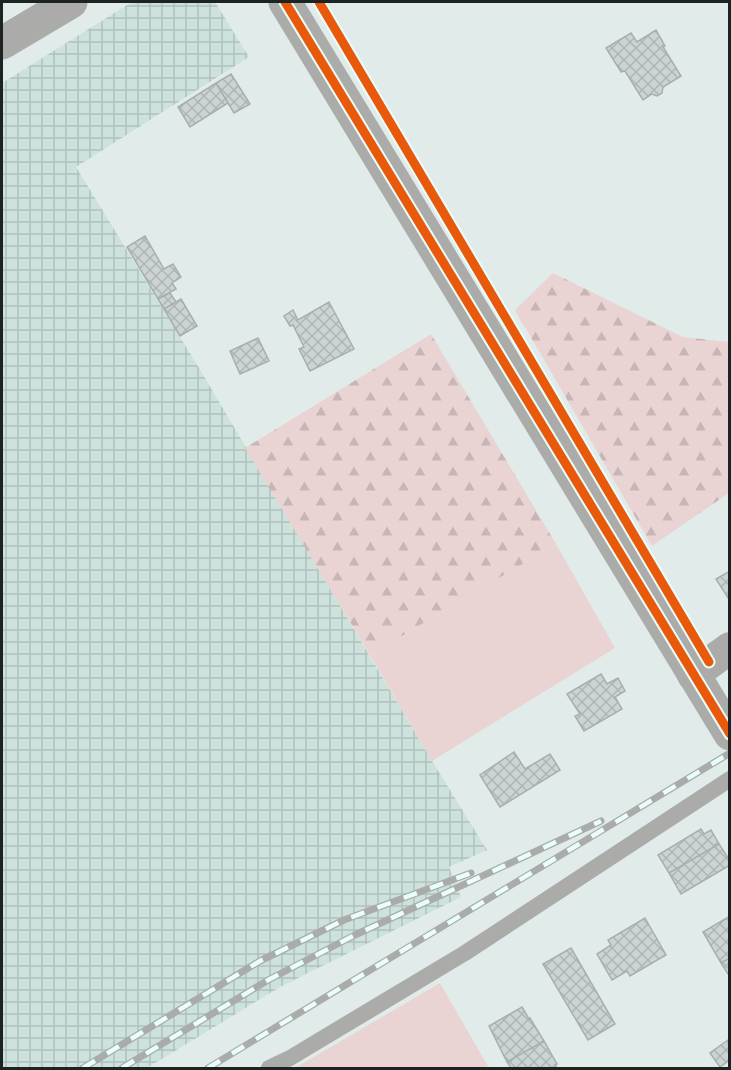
<svg xmlns="http://www.w3.org/2000/svg" width="731" height="1070" font-family="'Fira Sans Condensed',sans-serif">
<style>
.industrial{fill:url(#industrial-grid)}
.grass{fill:#e9d4d3}
.forest{fill:url(#forest-firs)}
.building{fill:url(#building-cross-hatch);stroke:#a6afad;stroke-width:1.5}
.lines{fill:none;stroke-linecap:round;stroke-linejoin:round}
.service{stroke:#ababaa;stroke-width:16}
.minor{stroke:#ababaa;stroke-width:32}
.tertiary{stroke:#ababaa;stroke-width:33}
.rail-casing{stroke:#a9acab;stroke-width:7}
.rail{stroke:#e9fefa;stroke-width:4.5;stroke-dasharray:14;stroke-linecap:butt}
.cycleway-casing{stroke:#e9fefa;stroke-width:13}
.cycleway{stroke:#e8590c;stroke-width:9}
</style>
<defs>
<pattern id="industrial-grid" width="8" height="8" patternUnits="userSpaceOnUse" patternTransform="scale(1.5)"><rect width="8" height="8" fill="#cde1dd"/><path d="M0 4h8M4 0v8" fill="none" stroke="#afc1bd"/></pattern>
<pattern id="forest-firs" width="22" height="20" patternUnits="userSpaceOnUse" patternTransform="scale(1.5)"><rect width="22" height="20" fill="#e9d4d3"/><path d="M5 1l3.5 6h-7zM16 11l3.5 6h-7z" fill="#c7b6b5"/></pattern>
<pattern id="building-cross-hatch" width="8" height="8" patternUnits="userSpaceOnUse" patternTransform="scale(1.5)"><rect width="8" height="8" fill="#cbd4d3"/><path d="M0 0l8 8M0 8l8-8" fill="none" stroke="#aeb6b5"/></pattern>
</defs>
<rect width="100%" height="100%" fill="#e1ecea"/>
<!-- industrial -->
<path class="industrial" d="M132 2H215L249 57 76 167 199 368 432 761 487 850 449 867 461 897 280 987 147 1068H2V83Z"/>
<!-- grass -->
<path class="grass" d="M556 544 615 648 432 761 370 655Z
M440 983 489 1068H295Z"/>
<!-- forest -->
<path class="forest" d="M553 273 683 337 729 342V493L652 546 515 310Z
M431 334 556 544 370 655 245 448Z"/>
<!-- building -->
<path class="building" d="M656 30 665 46 663 47 681 76 663 87 662 93 657 96 652 94 643 100 625 71 621 72 606 48 631 33 637 42Z
M231 74 250 104 234 113 216 83Z
M216 83 228 103 190 127 178 107Z
M145 236 164 269 173 264 181 277 172 283 176 289 158 299 127 247Z
M170 293 176 302 164 309 158 299Z
M181 299 197 326 180 336 164 309Z
M329 302 354 349 310 371 299 349 304 347 293 325 290 326 284 316 293 310 298 320Z
M258 338 269 361 240 374 230 351Z
M730 571V601L716 579Z
M601 674 607 684 618 678 625 691 615 697 622 709 584 731 575 716 580 714 567 694Z
M514 752 525 769 550 754 560 770 500 807 480 775Z
M701 829 704 834 711 830 719 844 669 873 658 855Z
M719 844 730 861V865L681 894 669 873Z
M730 916V958L721 963 703 932Z
M645 918 666 955 630 976 627 971 612 980 597 954 611 945 608 940Z
M571 948 615 1024 588 1040 543 964Z
M730 958V977L721 963Z
M522 1007 529 1019 530 1018 544 1041 507 1062 489 1026Z
M728 1040 730 1060 720 1067 710 1053Z
M544 1041 557 1064 555 1065 557 1068H511L507 1062Z"/>
<g class="lines">
<!-- service -->
<path class="service" d="M269 1068 290 1058 465 953 730 779"/>
<!-- minor -->
<path class="minor" d="M693 675 730 648"/>
<!-- tertiary -->
<path class="tertiary" d="M285 2 730 734
M2 43 71 2"/>
<defs>
<path id="rail" d="M83 1068 260 961 344 920 471 873
M122 1068 270 979 355 935 601 821
M208 1068 730 753"/>
</defs>
<!-- rail casing -->
<use href="#rail" class="rail-casing"/>
<!-- rail -->
<use href="#rail" class="rail"/>
<defs>
<path id="cycleway" d="M285 2 730 734
M319 2 709 662"/>
</defs>
<!-- cycleway casing -->
<use href="#cycleway" class="cycleway-casing"/>
<!-- cycleway -->
<use href="#cycleway" class="cycleway"/>
</g>
<!-- border -->
<rect width="731" height="1070" fill="none" stroke="#1c2322" stroke-width="6"/>
</svg>
